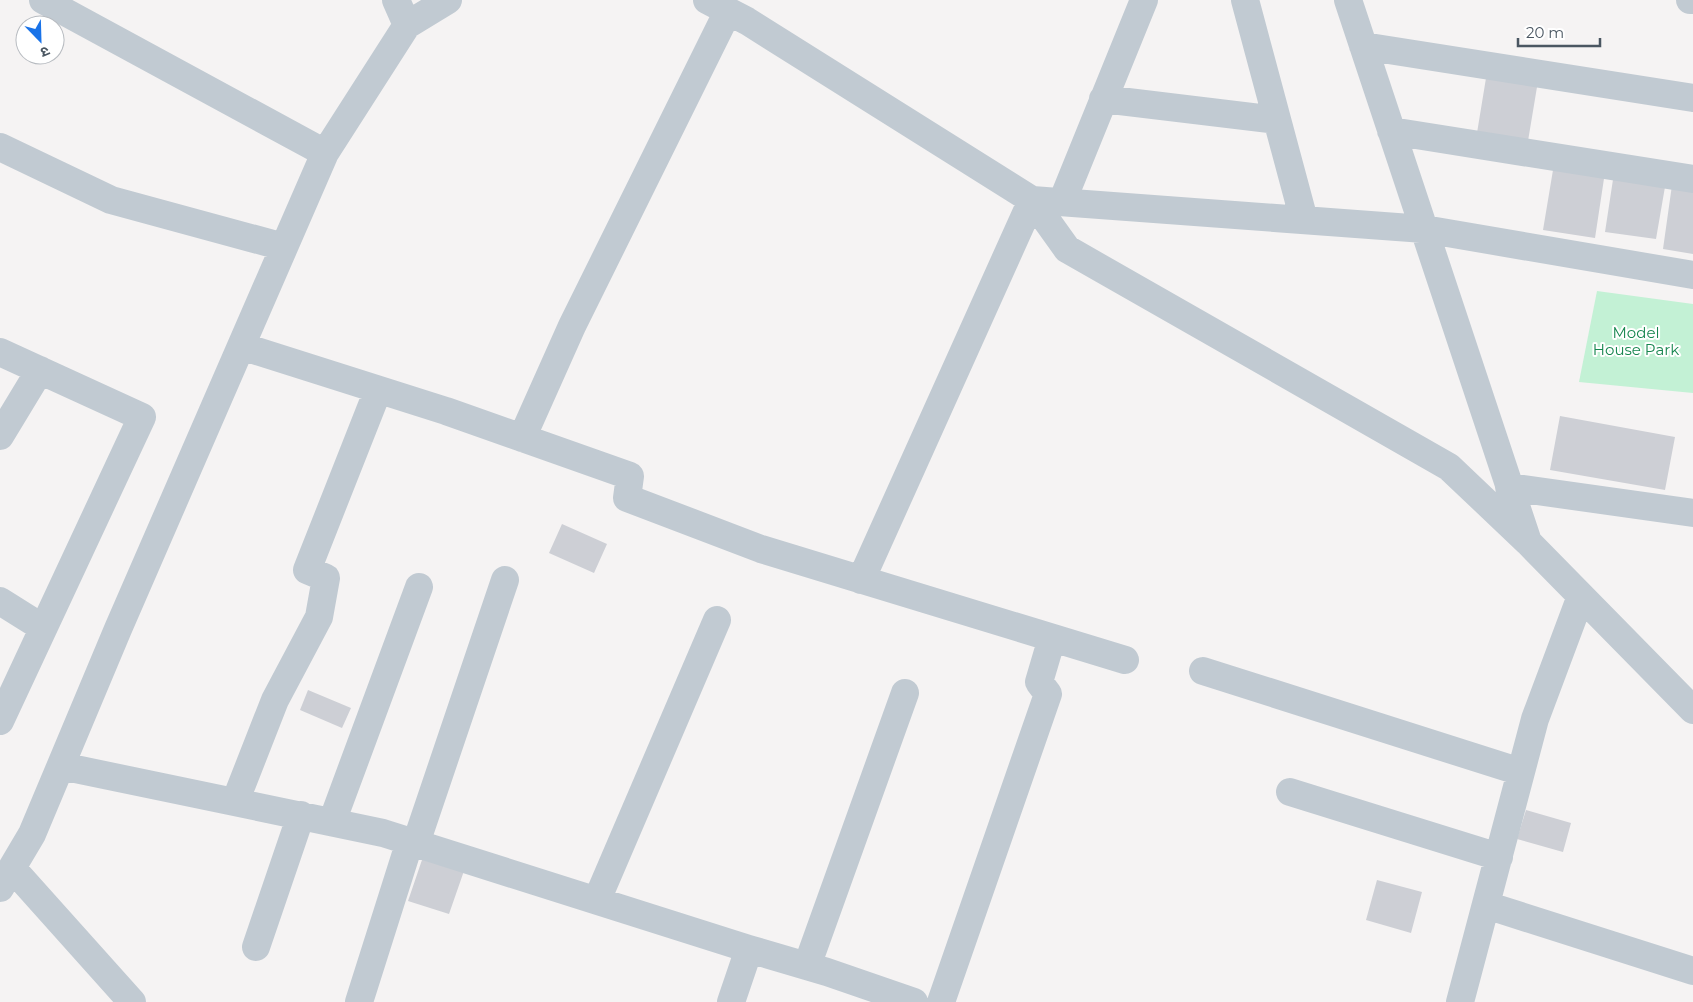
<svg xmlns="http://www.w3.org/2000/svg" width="1693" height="1002" font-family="Montserrat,'Noto Sans Devanagari',sans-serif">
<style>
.green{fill:#c3f1d5}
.building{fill:#cdcfd5}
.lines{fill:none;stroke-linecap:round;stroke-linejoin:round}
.minor{stroke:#c1cad2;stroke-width:28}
.labels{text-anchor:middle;stroke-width:4;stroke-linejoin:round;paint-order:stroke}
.park-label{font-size:15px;fill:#17864f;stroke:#fff}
</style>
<rect width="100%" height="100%" fill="#f5f3f3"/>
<!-- green -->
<path class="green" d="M1597 291 1693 304V393L1579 382Z"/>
<!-- building -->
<path class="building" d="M1487 72 1538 81 1527 147 1476 139Z
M1554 164 1605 172 1595 238 1543 230Z
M1614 173 1666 181 1656 239 1605 232Z
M1672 185 1693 188V254L1663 249Z
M1560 416 1675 437 1665 490 1550 470Z
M562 524 607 544 594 573 549 553Z
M308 690 351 708 342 728 300 710Z
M1526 810 1571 823 1563 852 1517 839Z
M424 854 465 868 449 914 408 901Z
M1377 880 1422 892 1411 933 1366 920Z"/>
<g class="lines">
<!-- minor -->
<path class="minor" d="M43 0 325 153
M396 0 407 25
M707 0 747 21 1032 200 1067 249 1449 467 1528 542
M1245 0 1304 220
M1348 0 1528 542 1693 710
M1690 0H1693
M1363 46 1693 98
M1103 99 1277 120
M1391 131 1693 179
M0 147 111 200 284 247
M1032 200 1424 229 1693 275
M1062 202 1144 0
M241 346 446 411 630 476 627 498 761 549 1125 660
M0 352 142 417 0 721
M0 436 40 370
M522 438 572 326 728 11
M1509 487 1693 513
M861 580 1032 200
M0 601 43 628
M1203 671 1521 772
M61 766 383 833 749 949 827 972 914 1002
M1290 792 1499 857
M235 802 275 700 319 617 326 578 307 570 378 390
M332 822 419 587
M416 843 505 580
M12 868 132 1002
M0 888 32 834 118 629 325 153 407 25 448 0
M597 900 717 620
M1486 905 1693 971
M256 947 301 815
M807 966 905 693
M359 1002 410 841
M731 1002 749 949
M941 1002 1048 694 1039 682 1052 638
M1460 1002 1535 719 1581 596"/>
</g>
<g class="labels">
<!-- park labels -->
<g class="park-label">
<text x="1636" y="338">Model<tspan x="1636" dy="17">House Park</tspan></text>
</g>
</g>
<!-- north arrow -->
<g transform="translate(40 40) rotate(157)"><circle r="24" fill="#ffffff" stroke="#b7bbc0"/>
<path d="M0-4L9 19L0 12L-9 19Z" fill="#1a73e8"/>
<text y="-8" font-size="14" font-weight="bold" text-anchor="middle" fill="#4a5661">उ</text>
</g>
<!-- scale -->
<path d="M1518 38v8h82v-8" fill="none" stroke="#4a5661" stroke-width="2.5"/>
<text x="1526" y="38" font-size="15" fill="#4a5661" stroke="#ffffff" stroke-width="4" paint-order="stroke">20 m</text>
</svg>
